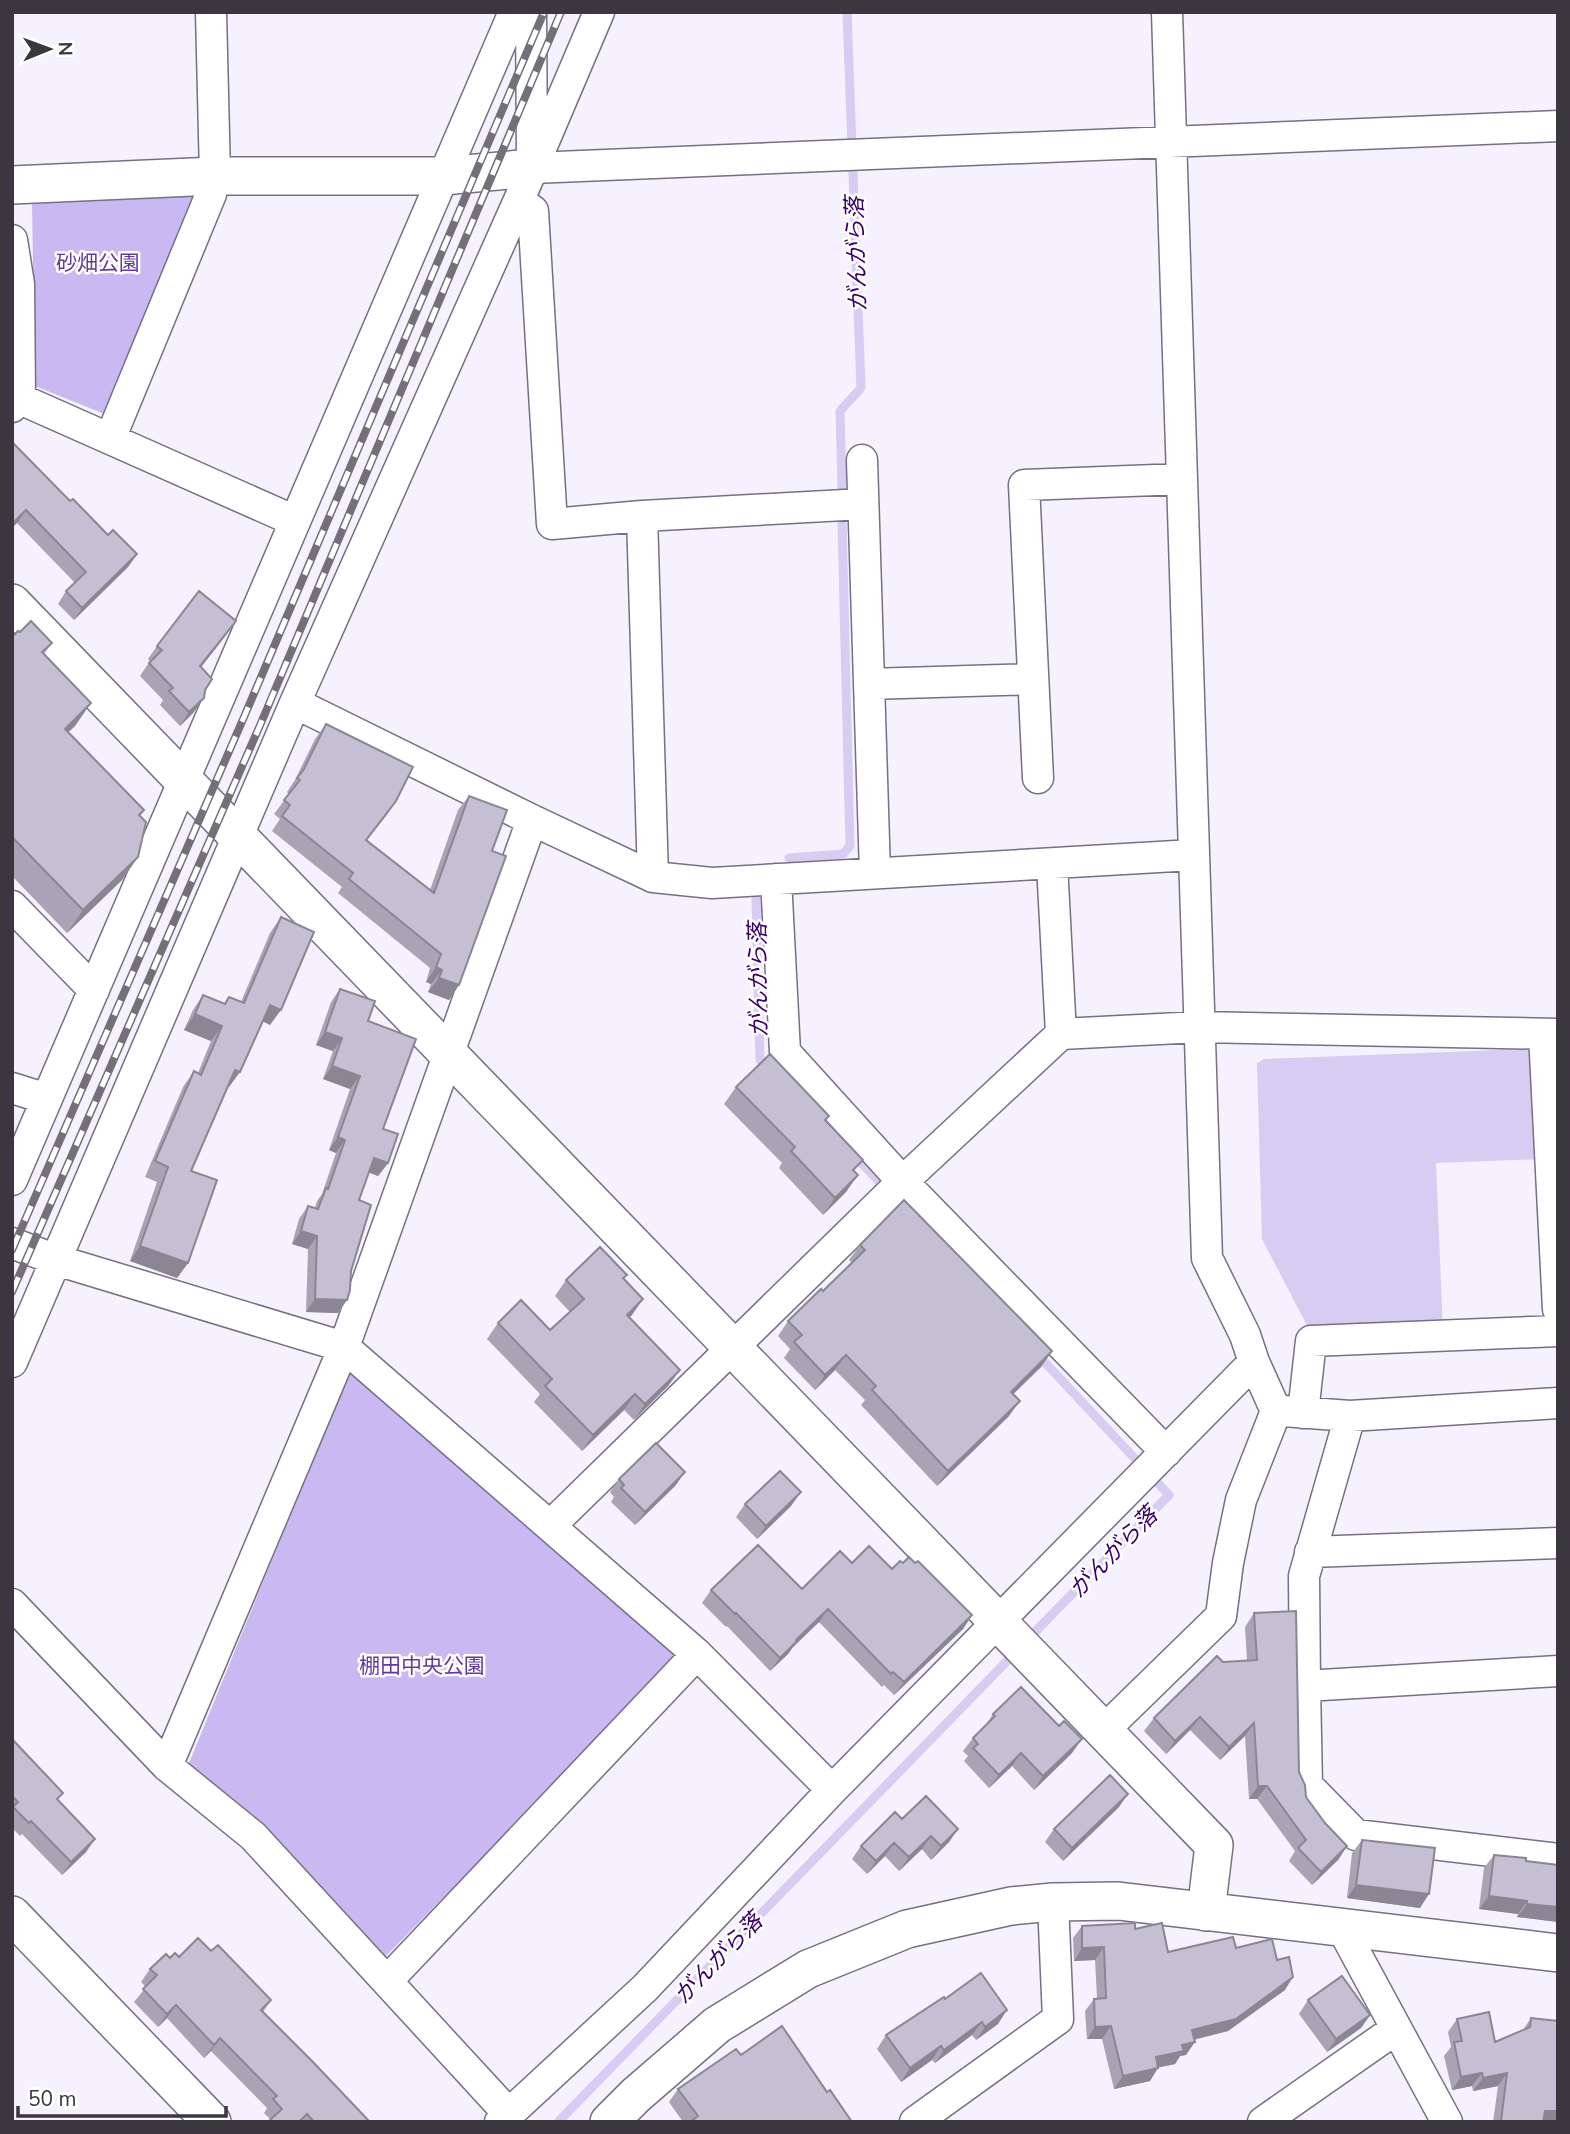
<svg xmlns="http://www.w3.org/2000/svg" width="1570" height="2134" font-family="'Nunito Sans','Noto Sans JP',sans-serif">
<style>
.green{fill:#cab8f2}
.water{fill:#d7ccf1}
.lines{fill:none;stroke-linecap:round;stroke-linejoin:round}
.stream{stroke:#d7ccf1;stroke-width:9}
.minor-casing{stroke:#757082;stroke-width:33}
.tertiary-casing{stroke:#757082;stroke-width:40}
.minor{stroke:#fff;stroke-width:30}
.tertiary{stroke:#fff;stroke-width:37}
.rail-casing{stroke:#74707a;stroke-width:8}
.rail{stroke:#fff;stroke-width:5;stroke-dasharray:16;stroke-linecap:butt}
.wall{fill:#a9a4b5}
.shaded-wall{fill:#8a8694}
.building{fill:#c5bfd3;stroke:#8a8694;stroke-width:2}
.labels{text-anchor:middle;stroke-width:5;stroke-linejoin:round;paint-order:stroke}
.park-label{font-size:21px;fill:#63399f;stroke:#fff}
.water-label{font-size:23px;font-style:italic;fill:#39006d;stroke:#fff}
</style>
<rect width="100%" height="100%" fill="#f5f1fe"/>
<!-- green -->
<path class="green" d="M194 196 107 415 35 386 32 201Z
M351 1367 680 1656 380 1962 189 1763Z"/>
<!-- water -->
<path class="water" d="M1528 1049 1537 1057 1542 1159 1436 1163 1443 1332 1313 1337 1262 1239 1257 1063 1264 1059Z"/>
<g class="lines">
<!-- stream -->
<path class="stream" d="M842 489 840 411 861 388 847 12
M789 858 843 854 850 846 842 523
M756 899 760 1060 769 1069
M855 1156 888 1191
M1027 1640 1169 1495 1037 1354
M558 2122 1015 1653"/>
<defs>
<path id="minor" d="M531 12 532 157
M532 168 1558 126
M519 200 533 211 552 524 642 516 653 877
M12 240 19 284 20 399 12 407
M20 399 295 521
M110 439 211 194 215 176 211 12
M862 460 875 873
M642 516 863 504
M869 684 1033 679
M295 703 532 820 653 877 712 883 1193 855
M1038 778 1024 485 1182 479
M1052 864 1061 1034
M776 879 785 1052 903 1182 1166 1452
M12 906 94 990
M1544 1034 1558 1309
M12 1088 47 1099
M12 1180 514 12
M12 1243 56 1260 344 1347 697 1654 832 1790
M12 1362 295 703 519 200 599 12
M1283 1411 1350 1416 1558 1403
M1303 1413 1311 1341 1558 1331
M1350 1416 1304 1576 1305 1686 1558 1671
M550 1526 901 1183 1061 1034 1199 1027 1558 1034
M1310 1552 1558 1543
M12 1604 167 1766 253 1836 508 2113
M1305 1686 1307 1785 1356 1835 1558 1859
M1103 1731 1221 1616 1228 1563 1241 1500 1276 1411 1254 1362 1245 1335 1207 1258 1167 12
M167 1766 344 1347 532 820
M1342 1928 1447 2122
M387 1981 697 1654
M500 2122 645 1988 832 1790 1254 1362
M915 2122 1058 2019 1053 1902
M1263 2122 1396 2029"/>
<path id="tertiary" d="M12 185 215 176H443L532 168
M12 603 1214 1845 1206 1912
M12 1915 212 2122
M609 2122 636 2095 717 2025 808 1969 907 1929 1011 1906 1053 1902 1118 1901 1558 1953"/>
</defs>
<!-- minor casing -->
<use href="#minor" class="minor-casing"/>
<!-- tertiary casing -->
<use href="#tertiary" class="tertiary-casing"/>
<!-- minor -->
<use href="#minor" class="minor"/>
<!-- tertiary -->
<use href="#tertiary" class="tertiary"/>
<defs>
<path id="rail" d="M12 1250 244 717 544 12
M12 1292 261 723 561 12"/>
</defs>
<!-- rail casing -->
<use href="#rail" class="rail-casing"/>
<!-- rail -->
<use href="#rail" class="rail"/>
</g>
<!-- wall -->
<path class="wall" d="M12 446 70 501 108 535 137 554 128 567 74 620 58 604 66 591 75 583 17 523Z
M236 621 201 667 194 712 180 726 160 705 163 700 140 676 150 661 148 659 157 646Z
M12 637 52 643 44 654 75 726 68 732 144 810 140 816 138 857 122 880 67 933 12 876Z
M326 724 396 801 367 840 430 890 458 810 469 796 492 851 459 985 449 1000 428 992 431 984 426 982 430 968 338 893 342 887 272 831 280 819 274 814 289 794 287 792 295 780 315 739Z
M281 917 270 1025 263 1021 229 1087 228 1086 191 1171 188 1263 177 1278 130 1261 157 1182 145 1177 183 1087 194 1071 198 1073 211 1041 184 1030 193 1010 203 995 224 1004 229 997 241 1002 270 933Z
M340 989 368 1021 388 1163 378 1176 369 1172 359 1200 347 1300 338 1313 306 1312 308 1249 292 1244 299 1219 308 1206 315 1208 317 1201 322 1194 336 1153 329 1150 350 1089 323 1079 333 1051 316 1045 331 1002Z
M736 1087 826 1121 855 1172 846 1192 823 1215 779 1168 782 1163 724 1104Z
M860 1245 1052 1351 1041 1367 1013 1394 1009 1416 937 1486 861 1405 865 1400 835 1370 815 1390 784 1358 790 1349 778 1336 788 1321 823 1291 852 1263 849 1260Z
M627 1275 624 1279 632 1315 629 1317 669 1385 634 1420 624 1410 582 1451 534 1402 540 1394 487 1339 498 1323 550 1330 570 1312 555 1296 566 1280Z
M685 1472 675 1486 635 1525 611 1502 614 1497 610 1492 619 1479Z
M745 1504 791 1506 757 1539 736 1517Z
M852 1563 892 1569 903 1563 972 1615 963 1629 894 1695 884 1685 882 1687 819 1622 793 1647 788 1654 770 1671 727 1626 726 1627 702 1603 711 1590 802 1589Z
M1254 1613 1306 1797 1325 1823 1347 1846 1338 1860 1312 1885 1289 1861 1295 1851 1257 1799H1249L1245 1736 1220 1760 1190 1730 1166 1754 1144 1731 1154 1718 1223 1662 1247 1660 1245 1627Z
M993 1714 1072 1753 1034 1790 1012 1766 989 1788 964 1761 968 1756 963 1751 973 1738 985 1726Z
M12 1739 58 1800 86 1852 62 1875 22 1834 20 1836 12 1828Z
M1119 1807 1063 1861 1045 1842 1054 1829Z
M958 1829 949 1842 931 1860 922 1849 899 1871 885 1856 867 1874 852 1859 861 1846Z
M1362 1840 1420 1908 1347 1898 1352 1853Z
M1494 1855 1526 1861 1558 1922 1517 1917 1518 1914 1479 1909 1484 1868Z
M1082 1926 1135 1929 1168 1952 1236 1948 1285 1990 1228 2031 1194 2040 1186 2055 1180 2056 1175 2064 1158 2067 1150 2081 1114 2089 1102 2039H1087L1085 2011 1094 1999 1097 1998 1095 1960 1074 1961 1073 1938Z
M211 1951 271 2000 263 2012 370 2122H270L271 2120 264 2113 267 2108 211 2051 204 2058 167 2018 158 2027 134 2002 146 1987 141 1982 150 1969 170 1958Z
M945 1999 998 2024 976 2040 972 2035 935 2063 932 2060 901 2082 877 2049 886 2035Z
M1308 2000 1370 2015 1361 2028 1327 2052 1299 2014Z
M1531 2018 1558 2122H1493L1498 2086 1473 2091 1472 2086 1452 2090 1444 2056 1451 2047 1448 2032 1457 2019 1495 2042 1523 2030Z
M741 2055 827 2092 852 2122H683L669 2102 678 2089Z"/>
<!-- shaded-wall -->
<path class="shaded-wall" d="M26 510 17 523 12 528V524Z
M137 554 128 567 74 620 82 608Z
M236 621 227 634 191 680 200 666Z
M204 698 194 712 180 726 189 712Z
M91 703 75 726 49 751 65 729Z
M396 801 386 816 356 854 366 840Z
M138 857 122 880 67 933 83 910Z
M436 967 442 970 431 984 426 982Z
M439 978 459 985 449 1000 428 992Z
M270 1005 281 1010 270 1025 260 1020Z
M195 1014 222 1026 211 1041 184 1030Z
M325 1032 342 1038 333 1051 316 1045Z
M332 1066 360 1076 350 1089 323 1079Z
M235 1070 240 1072 229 1087 224 1085Z
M338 1137 345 1140 336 1153 329 1150Z
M374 1158 388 1163 378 1176 365 1171Z
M858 1175 846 1192 823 1215 835 1198Z
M301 1231 317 1236 308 1249 292 1244Z
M140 1246 188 1263 177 1278 130 1261Z
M315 1299 347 1300 338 1313 306 1312Z
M643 1299 632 1315 616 1331 627 1315Z
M1052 1351 1041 1367 1000 1407 1011 1392Z
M846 1355 835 1370 815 1390 825 1375Z
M680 1370 669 1385 634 1420 645 1404Z
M635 1394 624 1410 582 1451 593 1435Z
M1020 1401 1009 1416 937 1486 948 1471Z
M685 1472 675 1486 635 1525 645 1512Z
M801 1492 791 1506 757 1539 766 1526Z
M828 1609 819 1622 793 1647 788 1654 770 1671 780 1658 796 1640Z
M972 1615 963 1629 894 1695 904 1682Z
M1200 1717 1190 1730 1166 1754 1175 1741Z
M1254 1723 1245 1736 1220 1760 1229 1747Z
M1082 1739 1072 1753 1034 1790 1043 1776Z
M1021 1753 1012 1766 989 1788 999 1775Z
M1258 1786H1267L1257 1799H1249Z
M1128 1794 1119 1807 1063 1861 1072 1848Z
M958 1829 949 1842 931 1860 941 1846Z
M931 1836 922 1849 899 1871 909 1857Z
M95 1839 86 1852 62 1875 71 1862Z
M894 1843 885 1856 867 1874 876 1861Z
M1347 1846 1338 1860 1312 1885 1321 1872Z
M1356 1885 1429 1894 1420 1908 1347 1898Z
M1489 1896 1527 1901 1518 1914 1479 1909Z
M1527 1904 1558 1907V1922L1517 1917Z
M1104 1947 1095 1960 1074 1961 1082 1948Z
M1293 1977 1285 1990 1228 2031 1183 2042 1192 2030Z
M176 2005 167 2018 158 2027 167 2014Z
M1007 2010 998 2024 976 2040 985 2027Z
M1370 2015 1361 2028 1327 2052 1336 2039Z
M982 2022 972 2035 935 2063 944 2050Z
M1111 2026 1102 2039H1087L1095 2027Z
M220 2038 211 2051 204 2058 214 2045Z
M1195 2042 1186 2055 1180 2056 1175 2064 1147 2070 1156 2057 1182 2045Z
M941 2046 932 2060 901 2082 910 2068Z
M1158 2068 1150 2081 1114 2089 1123 2076Z
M1482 2073 1472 2086 1452 2090 1461 2077Z
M1507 2073 1498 2086 1473 2091 1483 2078Z
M1545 2111H1558V2122H1537Z"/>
<!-- building -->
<path class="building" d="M14 444 70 501 73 499 108 535 113 530 137 554 82 608 66 591 86 572 26 510 12 524V446Z
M199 591 236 621 200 666 212 679 205 690 204 698 189 712 169 691 173 688 149 663 162 650 157 646Z
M31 621 52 643 42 652 91 703 65 729 144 810 139 815 146 822 138 857 83 910 12 837V637L18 631 20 632Z
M326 724 413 767 396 801 366 840 434 893 469 796 507 810 492 851 506 856 459 985 439 978 442 970 436 967 441 954 349 879 353 873 282 816 290 805 284 800 300 780 297 778 304 769Z
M281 917 314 932 281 1010 270 1005 240 1072 235 1070 191 1171 217 1180 188 1263 140 1246 168 1167 155 1161 194 1071 201 1075 222 1026 195 1014 203 995 225 1004 229 997 244 1003Z
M340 989 375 1001 368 1021 416 1039 383 1129 398 1134 388 1163 374 1158 359 1200 371 1205 351 1271 350 1290 347 1300 315 1299 317 1236 301 1231 308 1206 318 1209 326 1188 328 1189 345 1140 338 1137 360 1076 332 1066 342 1038 325 1032Z
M770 1054 829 1116 825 1120 863 1160 853 1170 858 1175 835 1198 791 1151 795 1147 736 1087Z
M904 1200 1052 1351 1011 1392 1020 1401 948 1471 872 1390 876 1386 846 1355 825 1375 794 1342 802 1335 788 1321 821 1289 823 1291 865 1250 860 1245Z
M600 1247 627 1275 623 1278 643 1299 627 1315 680 1370 645 1404 635 1394 593 1435 545 1386 552 1379 498 1323 521 1300 550 1330 584 1299 566 1280Z
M656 1443 685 1472 645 1512 621 1488 624 1485 619 1479Z
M780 1471 801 1492 766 1526 745 1504Z
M758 1545 802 1589 840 1551 852 1563 869 1546 892 1569 900 1561 903 1563 909 1557 915 1563 918 1561 972 1615 904 1682 893 1672 891 1674 828 1609 796 1640 797 1641 780 1658 736 1613 735 1614 711 1590Z
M1296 1611 1299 1772 1305 1785 1306 1797 1325 1823 1347 1846 1321 1872 1298 1848 1306 1840 1267 1786H1258L1254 1723 1229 1747 1200 1717 1175 1741 1154 1718 1217 1656 1223 1662 1257 1660 1254 1613Z
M1021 1687 1059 1726 1064 1721 1082 1739 1043 1776 1021 1753 999 1775 973 1748 978 1744 973 1738 995 1716 993 1714Z
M12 1739 63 1793 57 1799 95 1839 71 1862 31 1821 29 1823 13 1807 18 1802 12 1796Z
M1110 1775 1128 1794 1072 1848 1054 1829Z
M926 1796 958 1829 941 1846 931 1836 909 1857 894 1843 876 1861 861 1846 895 1812 902 1819Z
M1362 1840 1435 1848 1429 1894 1356 1885Z
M1494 1855 1526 1858V1861L1558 1865V1907L1527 1904V1901L1489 1896Z
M1135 1923V1929L1162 1923 1168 1952 1233 1937 1236 1948 1272 1939 1277 1960 1289 1957 1293 1977 1236 2019 1192 2030 1195 2042 1182 2045 1184 2051 1156 2057 1158 2068 1123 2076 1111 2026 1095 2027 1094 1999 1106 1998 1104 1947 1082 1948V1926Z
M198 1938 211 1951 218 1945 271 2000 261 2010 312 2061 370 2122H314L307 2114 299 2122H272L270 2120 282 2109 273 2099 277 2096 220 2038 214 2045 176 2005 167 2014 143 1989 157 1975 150 1969 166 1954 170 1958 175 1953 179 1957Z
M981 1973 1007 2010 985 2027 982 2022 944 2050 941 2046 910 2068 886 2035 944 1997 945 1999Z
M1342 1976 1370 2015 1336 2039 1308 2000Z
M1489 2012 1495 2042 1530 2027 1531 2018 1558 2021V2111H1545L1543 2122 1501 2121 1507 2073 1483 2078 1482 2073 1461 2077 1454 2042 1462 2041 1457 2019Z
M782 2026 827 2092 830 2090 852 2122H690L698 2116 678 2089 736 2049 741 2055Z"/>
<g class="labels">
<!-- park labels -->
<g class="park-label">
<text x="98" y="270">砂畑公園</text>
<text x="422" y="1673">棚田中央公園</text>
</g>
<!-- water labels -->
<g class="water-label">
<text transform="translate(856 254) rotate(-92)" y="8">がんがら落</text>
<text transform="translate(758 980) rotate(-91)" y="8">がんがら落</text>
<text transform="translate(1113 1552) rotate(-46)" y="8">がんがら落</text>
<text transform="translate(718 1958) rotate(-46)" y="8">がんがら落</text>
</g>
</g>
<!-- border -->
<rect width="1570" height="2134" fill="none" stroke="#3a373f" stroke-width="28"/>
<!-- north arrow -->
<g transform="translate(49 49) rotate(89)" stroke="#ffffff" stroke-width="5" paint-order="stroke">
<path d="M0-5L12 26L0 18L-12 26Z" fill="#3a373f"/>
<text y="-10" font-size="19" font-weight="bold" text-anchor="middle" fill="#3a373f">N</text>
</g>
<!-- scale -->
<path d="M18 2106v10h208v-10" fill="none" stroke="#3a373f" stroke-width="3.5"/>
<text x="28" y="2106" font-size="21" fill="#3a373f" stroke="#ffffff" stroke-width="5" paint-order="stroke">50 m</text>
</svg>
